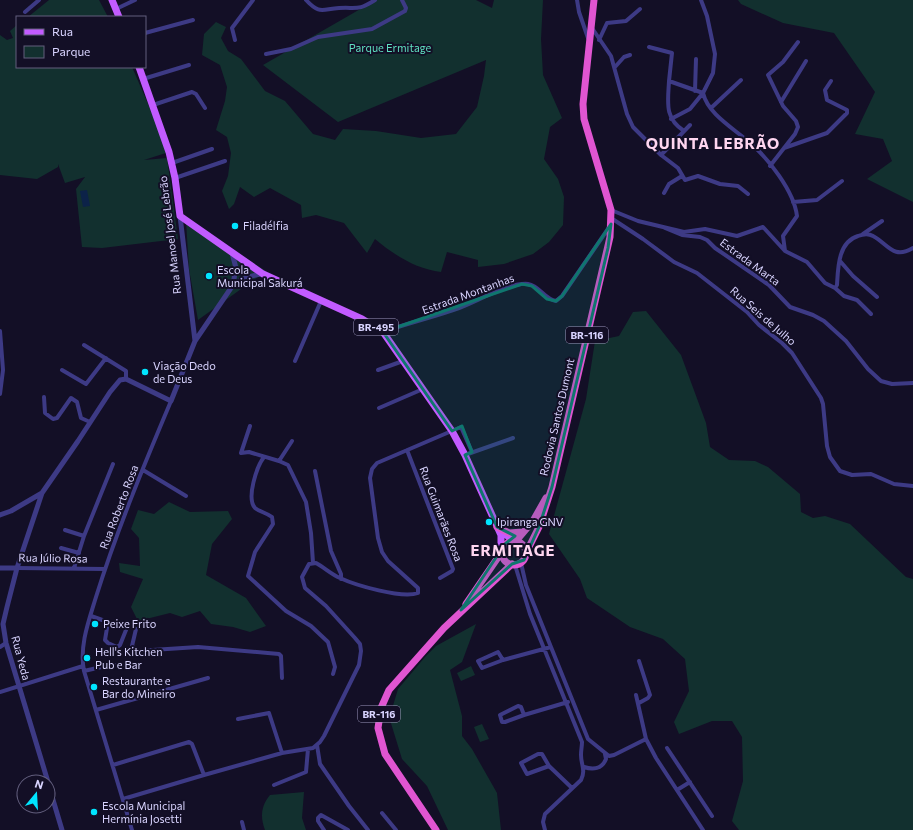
<svg xmlns="http://www.w3.org/2000/svg" width="913" height="830" font-family="Commissioner,sans-serif">
<style>
.green{fill:#12302f}
.water{fill:#0c2248}
.lines{fill:none;stroke-linecap:round;stroke-linejoin:round}
.minor{stroke:#3d3a85;stroke-width:4}
.tertiary{stroke:#3d3a85;stroke-width:5}
.primary{stroke:#c25bff;stroke-width:7}
.trunk{stroke:#e055d1;stroke-width:7}
.marked{fill:#0f766e;fill-opacity:0.2;stroke:#0f766e;stroke-width:3;stroke-linejoin:round}
.poi-dot{fill:#00e5ff;stroke:#130f26;stroke-width:1.5}
.labels{text-anchor:middle;stroke-width:4;stroke-linejoin:round;paint-order:stroke}
.shield{fill:#130f26;stroke:#9e99be;stroke-width:1}
.shield-label{font-size:10px;font-weight:bold;fill:#d9d4ff}
.park-label{font-size:11px;fill:#5fe0c0;stroke:#130f26}
.poi-label{font-size:11px;fill:#d9d4ff;stroke:#130f26;text-anchor:start}
.street-label{font-size:11px;fill:#d9d4ff;stroke:#130f26}
.district-label{font-size:15px;font-weight:bold;letter-spacing:1px;fill:#ffd6f0;stroke:#130f26}
</style>
<rect width="100%" height="100%" fill="#130f26"/>
<!-- green -->
<path class="green" d="M49 0H99L108 17H28Z
M376 0H476L492 8 494 0H543L541 39 543 75 562 118 550 127 544 159 558 179 564 197 563 225 549 242 533 254 504 264 478 267V260L447 252 441 272C416 269 394 255 375 239L367 253 344 223 316 215 302 218 301 205 270 188 254 197 240 187 234 204 229 209 222 191 228 176 231 153 227 137 216 130 225 101 227 87 220 65 202 55 204 34 216 22 226 27 221 38 228 51 241 59 265 91 285 101 313 134 335 140 343 129 376 131 421 138 456 134 477 107 484 76 486 60 338 122 263 65Z
M738 0H913V202L867 179 892 161 883 139 855 134 875 92 834 33 783 23 741 4Z
M17 25V67H132L169 152 144 160 167 158 178 239 102 248 82 247 76 189 85 177 65 183 58 164V167L37 179 0 175V35L7 40 13 38 10 31Z
M186 221 266 271 198 320 189 269Z
M646 311 681 355 706 423 710 447 729 460 755 461 768 467 800 494 801 512 813 518 825 516 850 524 906 577 913 579V830H739L732 821 743 781 742 737 732 721H712L679 734 674 722 689 691 685 659 663 639 630 627 587 598 580 579 549 534 586 399 595 341 619 336 633 312Z
M169 502 190 512 228 511 232 519 212 544 206 575 246 598 266 626 250 632 233 627 211 624 200 611 182 617 170 613 138 621 131 607 143 579 120 572 119 563 140 566 139 538 131 529 138 510 154 514Z
M476 624 462 662 450 670 462 716V736L472 749 497 793 501 830H448L427 786 402 759 390 720 392 709 398 689 425 657 436 646Z
M471 666 475 675 461 681 457 673Z
M482 724 489 739 480 742 474 727Z
M304 792 302 818 306 830H265C260 817 261 806 270 795Z"/>
<!-- water -->
<path class="water" d="M87 190 90 206 83 207 80 191Z"/>
<g class="lines">
<!-- minor -->
<path class="minor" d="M306 0C320 15 322 9 339 8 357 7 358 11 375 0
M577 0 579 12 588 38
M701 0 707 16 715 54 713 73 703 93C708 114 733 128 749 142 768 158 794 191 797 216L783 236 785 251
M116 9 135 0
M25 12 39 0
M592 28 611 56 627 114 633 127 661 155 678 168 685 180 698 176 720 184 738 186 748 194
M145 33 193 20
M235 40 232 28 253 0
M599 40 607 23 626 21 640 9
M649 47 672 53 669 81 703 93 690 109 671 119
M266 54 291 49 318 37 372 29 405 11 406 8 402 0
M615 67 624 57 630 55
M143 79 189 65
M669 81C668 102 664 118 684 131
M695 91 696 59
M781 102 806 61
M153 105 192 92 196 94 205 108
M711 108 741 80
M784 148 827 133 847 113V110L827 100 825 90 831 81
M661 155 690 125
M172 163 212 149
M770 166 795 134 798 127 796 121 783 106 768 75 783 62 798 42
M175 178 225 161
M664 193 669 184 682 176
M793 202 817 200 842 181
M611 210 638 221 684 232 705 229 737 236 763 227 785 251 807 262 825 283 835 288 844 296 857 300 871 314
M611 218 643 239 674 262 697 273 747 312 759 325 782 343 792 353 821 398 823 404 827 446 830 457 840 471 852 475 871 474 894 484 913 486
M665 228 682 235 700 237 707 240 715 248 769 285 790 307 813 315 824 321 846 341 868 369 881 381 892 384 913 383
M863 234 882 221
M840 261 853 276 877 297
M835 288 837 285C838 268 838 242 858 236 863 234 868 233 873 236 888 244 893 260 913 248
M0 331 3 370 0 394
M383 332C408 323 434 317 459 308 476 302 510 282 528 284 540 286 544 299 556 301L562 296 610 226
M84 345 126 371V379
M295 361 321 301
M62 370 86 384 106 358
M378 370 403 361
M44 397 45 413 53 419 57 418 71 398 77 402 81 418 90 422
M379 408 423 389
M250 426 241 453 249 452 279 461 288 465 306 502 311 533 313 563
M407 450 453 569 452 571 440 578
M465 455 513 438
M264 457C257 466 246 498 255 508 260 512 267 513 272 517L273 524 255 552 248 576 286 611 311 626 328 642 335 667 333 674
M279 461 292 441
M143 470 186 496
M315 471 331 551 341 574V579
M65 530 84 536
M61 548 79 553
M521 563 526 585 588 739 609 756 614 755 646 739 656 758 703 830
M515 565 530 614 582 742C582 746 581 750 581 755 581 765 586 770 581 780L545 814 543 822 545 830
M17 568 105 569
M74 568 84 536 113 464
M91 616 108 622 105 640 108 643 117 647 120 645 128 625 136 629 132 646 137 651 198 647 279 654 281 656 282 678
M0 647 6 643
M503 660 498 652 478 661 482 668 503 660 551 647
M84 671 110 665 139 666
M0 692 83 666
M636 695 646 739
M639 703 648 698 650 695 639 661
M96 710 208 678
M524 715 505 722H502L500 715 518 706 521 707 524 715 568 702
M238 719 269 713 282 753
M317 745 320 764 349 806 368 830
M667 748 712 816
M113 765 189 742 192 744 204 775 282 753 313 748 320 742 324 736 359 665 361 651 360 644 355 638 326 606 305 588 302 577 309 564 316 563C325 568 331 574 340 578 355 585 402 599 418 593V588L388 561 382 552 378 538 370 478 372 469 377 463 461 427 472 452
M549 766 527 774 521 763 538 754H542L549 766 572 788
M584 767C593 770 602 769 606 759L605 754
M274 785 306 772 308 749
M677 790 690 782
M123 799 204 775
M382 813 396 830
M242 822 244 830
M132 830 84 671C79 646 89 620 96 597 117 530 144 465 171 401
M324 830 318 821V818L321 815 348 830"/>
<!-- tertiary -->
<path class="tertiary" d="M232 253 236 268 233 284
M195 341 233 285C242 278 252 275 263 274
M42 493 17 568 7 607 3 624 6 643 48 782
M0 515 11 511 42 493 78 441 110 392 120 380 126 379 171 401 195 341 180 216
M0 568H17
M48 783 62 830"/>
<!-- primary -->
<path class="primary" d="M112 0 119 17
M139 67 169 152 175 178 180 216 263 274 362 319 383 332 452 431 465 455 501 535V553
M501 530 513 541"/>
<!-- trunk -->
<path class="trunk" d="M497 527 509 533 523 532
M516 541 533 521 546 498
M502 553a12 12 0 1 1 24 0a12 12 0 1 1-24 0Z
M526 553 539 527 552 487 610 237 611 210 584 119 583 104 594 0
M466 604 501 553
M436 830 385 754 378 728 381 708 389 690 444 628 512 564"/>
</g>
<!-- marked area -->
<path class="marked" d="M611 224 608 248 552 487 539 527 524 560 512 564 461 610 505 544 515 536 497 527 465 455 472 452 462 426 452 431 383 332 522 284 532 286 547 299 556 301 562 296Z"/>
<!-- markers -->
<g class="poi-dot">
<circle cx="235" cy="226" r="4"/>
<circle cx="209" cy="276" r="4"/>
<circle cx="145" cy="372" r="4"/>
<circle cx="489" cy="522" r="4"/>
<circle cx="95" cy="624" r="4"/>
<circle cx="87" cy="658" r="4"/>
<circle cx="94" cy="687" r="4"/>
<circle cx="94" cy="812" r="4"/>
</g>
<g class="labels">
<!-- shield labels -->
<g class="shield">
<rect x="354" y="319" width="44" height="16" rx="3"/>
<rect x="566" y="327" width="42" height="16" rx="3"/>
<rect x="358" y="706" width="42" height="16" rx="3"/>
</g>
<g class="shield-label">
<text x="376" y="331">BR-495</text>
<text x="587" y="339">BR-116</text>
<text x="379" y="718">BR-116</text>
</g>
<!-- park labels -->
<g class="park-label">
<text x="390" y="52">Parque Ermitage</text>
</g>
<!-- poi labels -->
<g class="poi-label">
<text x="243" y="230">Filadélfia</text>
<text x="217" y="274">Escola<tspan x="217" dy="13">Municipal Sakurá</tspan></text>
<text x="153" y="370">Viação Dedo<tspan x="153" dy="13">de Deus</tspan></text>
<text x="497" y="526">Ipiranga GNV</text>
<text x="103" y="628">Peixe Frito</text>
<text x="95" y="656">Hell's Kitchen<tspan x="95" dy="13">Pub e Bar</tspan></text>
<text x="102" y="685">Restaurante e<tspan x="102" dy="13">Bar do Mineiro</tspan></text>
<text x="102" y="810">Escola Municipal<tspan x="102" dy="13">Hermínia Josetti</tspan></text>
</g>
<!-- street labels -->
<g class="street-label">
<text transform="translate(170 235) rotate(-97)" y="4">Rua Manoel José Lebrão</text>
<text transform="translate(750 262) rotate(36)" y="4">Estrada Marta</text>
<text transform="translate(468 294) rotate(-20)" y="4">Estrada Montanhas</text>
<text transform="translate(763 316) rotate(41)" y="4">Rua Seis de Julho</text>
<text transform="translate(557 417) rotate(-77)" y="4">Rodovia Santos Dumont</text>
<text transform="translate(119 507) rotate(-69)" y="4">Rua Roberto Rosa</text>
<text transform="translate(441 514) rotate(69)" y="4">Rua Guimarães Rosa</text>
<text transform="translate(53 558) rotate(1)" y="4">Rua Júlio Rosa</text>
<text transform="translate(21 658) rotate(75)" y="4">Rua Yeda</text>
</g>
<!-- district labels -->
<g class="district-label">
<text x="713" y="149">QUINTA LEBRÃO</text>
<text x="513" y="556">ERMITAGE</text>
</g>
</g>
<!-- legend -->
<rect x="16" y="16" width="130" height="52" fill="#130f26" stroke="#625e7d"/>
<rect x="24" y="29" width="20" height="6" fill="#c25bff" stroke="#625e7d"/>
<text x="52" y="36" font-size="12" fill="#d9d4ff">Rua</text>
<rect x="24" y="46" width="20" height="12" fill="#12302f" stroke="#625e7d"/>
<text x="52" y="56" font-size="12" fill="#d9d4ff">Parque</text>
<!-- north arrow -->
<g transform="translate(36 794) rotate(18)"><circle r="19" fill="#130f26" stroke="#625e7d"/>
<path d="M0-3L7 15L0 10L-7 15Z" fill="#00e5ff"/>
<text y="-6" font-size="11" font-weight="bold" text-anchor="middle" fill="#d9d4ff">N</text>
</g>
</svg>
